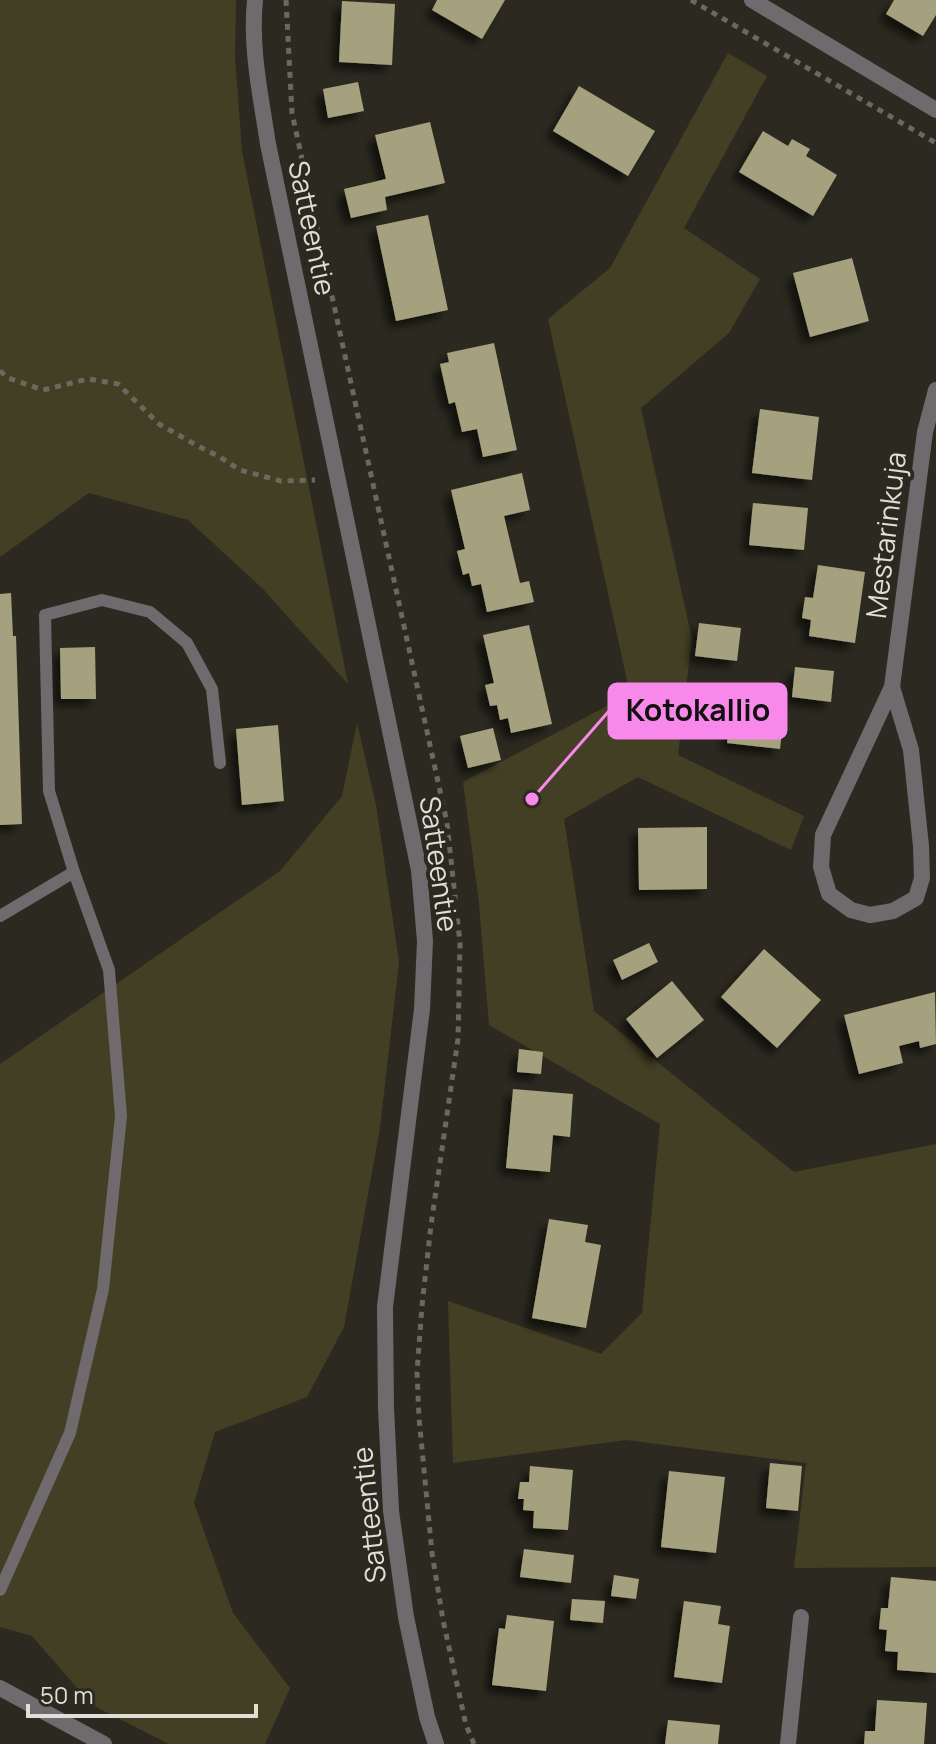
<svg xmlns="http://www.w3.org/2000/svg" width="936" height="1744" font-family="Manrope,sans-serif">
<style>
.green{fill:#433f24}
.building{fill:#a5a17e;filter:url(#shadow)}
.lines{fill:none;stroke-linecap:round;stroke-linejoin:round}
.path{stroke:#6a6960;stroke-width:5;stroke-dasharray:6 6;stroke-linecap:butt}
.service{stroke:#6f6a6e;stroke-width:12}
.minor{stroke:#6f6a6e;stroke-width:16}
.labels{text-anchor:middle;stroke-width:8;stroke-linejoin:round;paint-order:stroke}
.street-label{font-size:28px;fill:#dfded7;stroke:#2c2a20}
.leader{fill:none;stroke:#f888e9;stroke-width:3}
.callout-dot{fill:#f888e9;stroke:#2c2a20;stroke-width:3}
.callout{fill:#f888e9;stroke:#f888e9;stroke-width:3}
.callout-label{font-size:30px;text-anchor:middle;font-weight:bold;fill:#111}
</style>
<defs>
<filter id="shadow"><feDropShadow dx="-7" dy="7" stdDeviation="4" flood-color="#0009"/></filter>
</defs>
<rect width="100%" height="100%" fill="#2c2a20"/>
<!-- green -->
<path class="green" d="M0 0H236L235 57 242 151 348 684 263 589 188 520 89 493 0 557Z
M728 53 767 76 684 228 760 279 729 333 641 408 692 639 678 755 804 816 791 850 638 777 564 819 594 1011 794 1172 936 1144V1567L794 1568 806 1463 626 1440 453 1463 448 1301 601 1354 642 1313 660 1124 489 1025 479 903 463 782 630 694 548 319 610 268Z
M357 723 376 805 399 962 380 1128 344 1327 307 1397 215 1432 194 1503 233 1613 290 1688 265 1744H169L92 1705 32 1636 0 1627V1064L280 871 342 796Z"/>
<!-- building -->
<path class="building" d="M437 0H505L482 39 432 10Z
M894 0H936V15L923 36 886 14Z
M342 1 395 4 392 65 339 62Z
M358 82 364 111 328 118 323 89Z
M579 86 655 131 628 176 553 131Z
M430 122 445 183 385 197 387 210 351 218 344 189 386 179 375 135Z
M763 131 788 146 792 139 810 149 806 156 837 175 813 216 739 172Z
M428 215 448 310 396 321 376 226Z
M852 258 869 321 810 337 793 273Z
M494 343 517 450 483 457 477 429 462 432 455 402 449 404 440 364 449 362 447 353Z
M760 409 819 417 812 480 752 473Z
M522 473 530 510 504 516 520 583 529 581 534 602 487 612 481 584 472 586 469 573 463 575 457 551 465 549 451 490Z
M753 503 808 508 804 550 749 545Z
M818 565 865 572 855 643 809 636 811 620 802 618 805 597 813 598Z
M11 593 13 636H16L22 824 0 825V594Z
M699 623 741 628 737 661 695 656Z
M529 625 552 724 511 733 508 718 500 720 497 705 490 706 485 685 494 683 483 635Z
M95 647 96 699H61L60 648Z
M795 667 834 671 831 702 792 697Z
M735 683 787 689 780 749 727 743Z
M278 725 284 801 242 805 236 729Z
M493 728 501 760 468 768 460 736Z
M707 827V889L639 890 638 828Z
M649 943 658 962 622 980 613 960Z
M764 949 821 1000 777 1048 721 997Z
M672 981 704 1020 657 1058 626 1019Z
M935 992 936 1044 920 1048 919 1041 899 1046 903 1063 859 1074 844 1015Z
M519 1049 543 1052 541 1074 517 1072Z
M513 1089 573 1094 570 1137 553 1135 550 1172 506 1168Z
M549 1219 588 1225 585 1242 601 1245 586 1328 532 1318Z
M770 1463 802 1466 798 1511 766 1508Z
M530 1466 573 1470 568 1530 533 1528 534 1511 523 1510 524 1499H518L520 1482H529Z
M669 1471 725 1477 716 1553 661 1547Z
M524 1549 574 1555 571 1583 520 1577Z
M614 1575 639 1579 636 1599 611 1596Z
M891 1577 936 1581V1673L897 1670 898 1652 885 1651 887 1630 879 1629 881 1608H888Z
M572 1599 605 1601 603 1623 570 1620Z
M684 1601 721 1606 718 1624 730 1626 722 1683 674 1677Z
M507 1615 554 1621 546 1691 492 1685 499 1628 505 1629Z
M877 1700 927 1703 924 1744H864L865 1731H875Z
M668 1720 720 1725 718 1744H665Z"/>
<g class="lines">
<!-- path -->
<path class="path" d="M286 0 292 113 447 823 460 943 458 1039 431 1225 422 1306 417 1372 419 1418 432 1553 443 1620 466 1725 474 1744
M691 0 936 143
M0 371 8 378 43 390 88 379 118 384 159 424 198 446 220 457 240 470 281 481 315 480"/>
<!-- service -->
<path class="service" d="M0 916 74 872
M0 1590 70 1433 103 1289 121 1116 109 970 74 872 49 791 45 615 102 600 150 612 187 643 212 689 220 763"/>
<!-- minor -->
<path class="minor" d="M255 0C250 48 261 97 268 144L419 870 425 941 422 1009 385 1307 386 1408 391 1511 406 1617 427 1717 436 1744
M752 0 936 110
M892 687 911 750 921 846 922 878 916 898 893 911 870 915 851 910 829 894 821 867 823 835 892 687 925 432 936 390
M0 1688 104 1744
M788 1744 801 1617"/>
</g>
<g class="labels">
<!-- street labels -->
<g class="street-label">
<text transform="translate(312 228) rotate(78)" y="10">Satteentie</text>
<text transform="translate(886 535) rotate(-83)" y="10">Mestarinkuja</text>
<text transform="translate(439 864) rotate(82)" y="10">Satteentie</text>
<text transform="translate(369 1515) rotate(-96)" y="10">Satteentie</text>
</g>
</g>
<!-- callouts -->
<path class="leader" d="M532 799L609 711"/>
<circle class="callout-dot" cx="532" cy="799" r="8"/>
<rect class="callout" x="609" y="684" width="177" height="54" rx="8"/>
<g class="callout-label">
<text x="698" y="721">Kotokallio</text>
</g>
<!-- scale -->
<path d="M28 1704v12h228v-12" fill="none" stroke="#dfded7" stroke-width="4"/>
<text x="40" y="1704" font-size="24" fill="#dfded7" stroke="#2c2a20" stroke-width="6" paint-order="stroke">50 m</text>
</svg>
